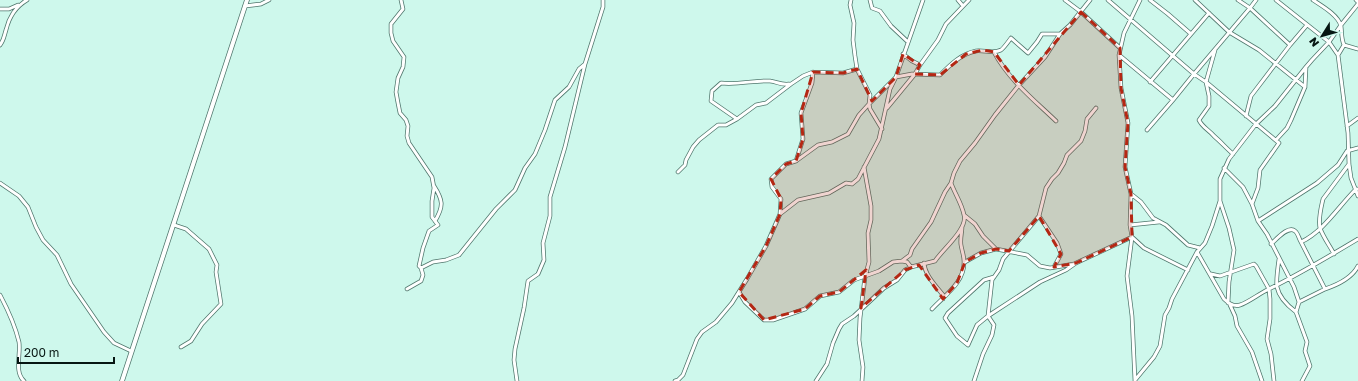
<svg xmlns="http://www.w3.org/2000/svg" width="1358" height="381" font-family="'Golos Text',sans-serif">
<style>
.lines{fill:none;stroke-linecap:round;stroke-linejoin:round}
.minor-casing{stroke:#4f766c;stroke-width:4.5}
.secondary-casing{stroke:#4f766c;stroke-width:5.5}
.minor{stroke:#fff;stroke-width:3}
.secondary{stroke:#fff;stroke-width:4}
.marked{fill:#b42713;fill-opacity:0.2;stroke:#b42713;stroke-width:3;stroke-dasharray:8 5;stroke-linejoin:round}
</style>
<rect width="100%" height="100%" fill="#cef8ec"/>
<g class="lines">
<defs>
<path id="minor" d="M401 0 403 9 391 24V33L393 41 404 57 403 67 398 78 396 92 398 103 400 113 406 120 408 126 407 136 409 143 432 177 434 188 432 201V217L438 225 429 231 423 248 419 266 421 268 433 262 446 260 459 255 496 209 515 190 525 168 535 154 545 130 555 100 569 87 579 69 585 64
M870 0 872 8 880 11 891 26 908 42
M958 0 963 6
M1065 0 1081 12 1120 48
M1108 0 1194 74 1206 82 1279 143 1260 170 1258 188 1252 204
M1150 0 1168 14 1191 34
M1195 0 1229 32 1259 50 1305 87
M1276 0 1329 42 1338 55 1348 133 1349 164 1351 178 1358 196
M1313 0C1322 6 1338 15 1341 26 1342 33 1341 38 1344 45L1338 55
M1356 0 1358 2
M245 6 261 4 269 0
M0 9H9L18 5
M0 45C4 40 4 36 6 30 9 17 15 7 27 0
M1290 45 1307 25
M1344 45 1358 49
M1215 50 1206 82 1209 96V106L1199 120C1202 127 1209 130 1214 136 1221 142 1226 148 1233 154
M994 52C1008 79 1034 100 1056 121
M903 54 912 61 920 65 938 40 946 24 969 0
M1119 55 1124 33 1140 0
M1150 82 1209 13
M887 108 915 74 920 65
M1246 116 1251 96 1290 45 1250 8 1256 0
M737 119 711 101 712 91 721 83C738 85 755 80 770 81 778 82 780 85 789 84
M1347 126 1358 118
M882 129 870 109 869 104 896 77 912 74 940 75C951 64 961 54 976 51 984 50 994 54 1001 50 1004 48 1008 42 1011 38L1028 53 1037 42 1042 34H1060L1070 25 1090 0
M1147 130 1173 100
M1276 140 1287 128 1291 120 1305 87 1306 67 1312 60 1329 42 1341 25 1358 4
M796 161 803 139 801 113 812 83 813 72
M1224 168 1243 187 1252 204 1258 221 1267 234 1294 287 1299 302 1296 312 1307 342 1305 351 1310 366 1302 381
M678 172 685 165 686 160 693 147 699 140 718 125H726L737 119 756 105 766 103 791 84 803 76 813 72 843 73 857 69
M0 183 19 196 28 207 36 227 43 240 57 255 71 284 104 332 114 343 131 351
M434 186C443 200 444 206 435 221
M1131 194 1141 202 1153 218 1166 225 1188 245 1200 248
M1220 201 1229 228 1234 250 1229 282 1228 303
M780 214 781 199 772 187 771 179 786 164 796 161 818 145 832 142 848 134 859 115 869 104 870 95 857 69 855 56 853 40 854 23 850 5 851 0
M964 215 975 224 983 236 996 249 1027 255 1040 266 1050 268 1074 264
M1039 216 1057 243 1061 254 1054 267
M1258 221 1317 183 1338 165 1347 151 1358 148
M174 225 186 229 209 249 217 265 216 272 221 304 202 324 191 341 181 347
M1130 225 1159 222
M1271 244C1276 240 1288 225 1295 231 1298 233 1299 239 1301 242
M1197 252 1224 299C1228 303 1233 307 1240 305 1247 303 1259 294 1267 290 1298 275 1328 257 1358 239
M1334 254C1330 246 1323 237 1320 228 1318 219 1321 208 1323 199L1349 164
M1279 259C1278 266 1276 282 1277 287 1279 297 1288 306 1296 312
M902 261 910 255 912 249 931 222 945 192 951 183 954 173 960 161 975 143 995 115 1019 85 1045 57 1060 34
M965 262 981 253 996 249
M924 263C925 275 935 285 943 295V299
M1211 274 1220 276 1254 264 1256 266 1269 289 1270 299V319L1267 339 1271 354 1274 381
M994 277 984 280 948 313 945 318 957 336 968 345 977 325 988 316 1040 282 1066 270 1076 263 1132 237 1144 248 1188 270
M407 289 421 281 423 275 421 268
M1325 289C1337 285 1352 278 1358 266
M739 292 745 302 764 320H773L805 309 820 296 839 292 854 280 879 271 893 262 902 261 907 262 911 267 935 261C942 250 968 229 964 215 962 204 955 194 951 183
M0 295C8 310 15 325 19 342 21 354 14 372 24 381
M1299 302 1325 289 1301 242C1324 231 1338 207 1356 189H1357
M1230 305 1235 316 1237 326 1252 352 1262 381
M932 309C945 295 965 282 964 261 964 256 962 251 961 245 960 239 962 232 962 227
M1135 380 1154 357 1160 346 1165 315 1169 308 1172 299 1197 252 1205 243 1212 226 1220 201V179L1229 159 1256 124 1275 106 1306 67
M517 381 514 360 515 349 524 308 528 281 538 274 544 260 543 243 550 216V197L565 147 585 64 603 7V0
M675 381 678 380 683 375 697 339 702 332 716 322 732 303 747 279 766 246 780 214 798 200 829 193 846 183 852 184 858 179 879 139 890 89 896 77 923 0
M816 381 827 364 833 343 839 329 842 324 854 316 884 288 897 280 905 270 911 267
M862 381 863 367 859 340 860 318 865 277 869 262 868 233 871 220V206L864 167
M974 381 983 354 992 335 994 325 988 316 992 280 999 270 1003 259 1039 216 1046 188 1052 179 1058 173 1064 163 1067 155 1081 141 1085 131 1087 119 1096 108
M1135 381 1132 316 1127 276 1132 237 1130 225 1131 194 1125 167 1128 123 1121 88 1119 55 1173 100 1194 74 1250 8 1238 0"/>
<path id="secondary" d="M122 381 247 0"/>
</defs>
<!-- minor casing -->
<use href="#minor" class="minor-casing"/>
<!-- secondary casing -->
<use href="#secondary" class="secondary-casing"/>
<!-- minor -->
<use href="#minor" class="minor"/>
<!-- secondary -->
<use href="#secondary" class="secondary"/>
</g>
<!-- marked area -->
<path class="marked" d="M1081 12 1120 48 1121 88 1128 123 1125 167 1131 194 1132 237 1076 263 1054 267 1061 254 1039 216 1009 251 996 249 981 253 965 262 957 283 943 299 919 265 905 270 861 308 866 270 839 292 820 296 805 309 764 320 739 292 766 246 780 214 781 199 771 179 786 164 796 161 803 139 801 113 813 72 843 73 857 69 872 101 896 77 903 54 920 65 915 74 940 75 966 54 983 50 994 52 1019 85Z"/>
<!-- north arrow -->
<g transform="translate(1322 36) rotate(233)" stroke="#cef8ec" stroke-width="3" paint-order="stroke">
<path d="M0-3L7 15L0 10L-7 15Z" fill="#061612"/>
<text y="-6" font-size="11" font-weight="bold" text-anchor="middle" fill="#061612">N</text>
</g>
<!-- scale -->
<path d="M18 357v6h96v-6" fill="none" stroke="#061612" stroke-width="2"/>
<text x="24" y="357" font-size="12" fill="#061612" stroke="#cef8ec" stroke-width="3" paint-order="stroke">200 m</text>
</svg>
